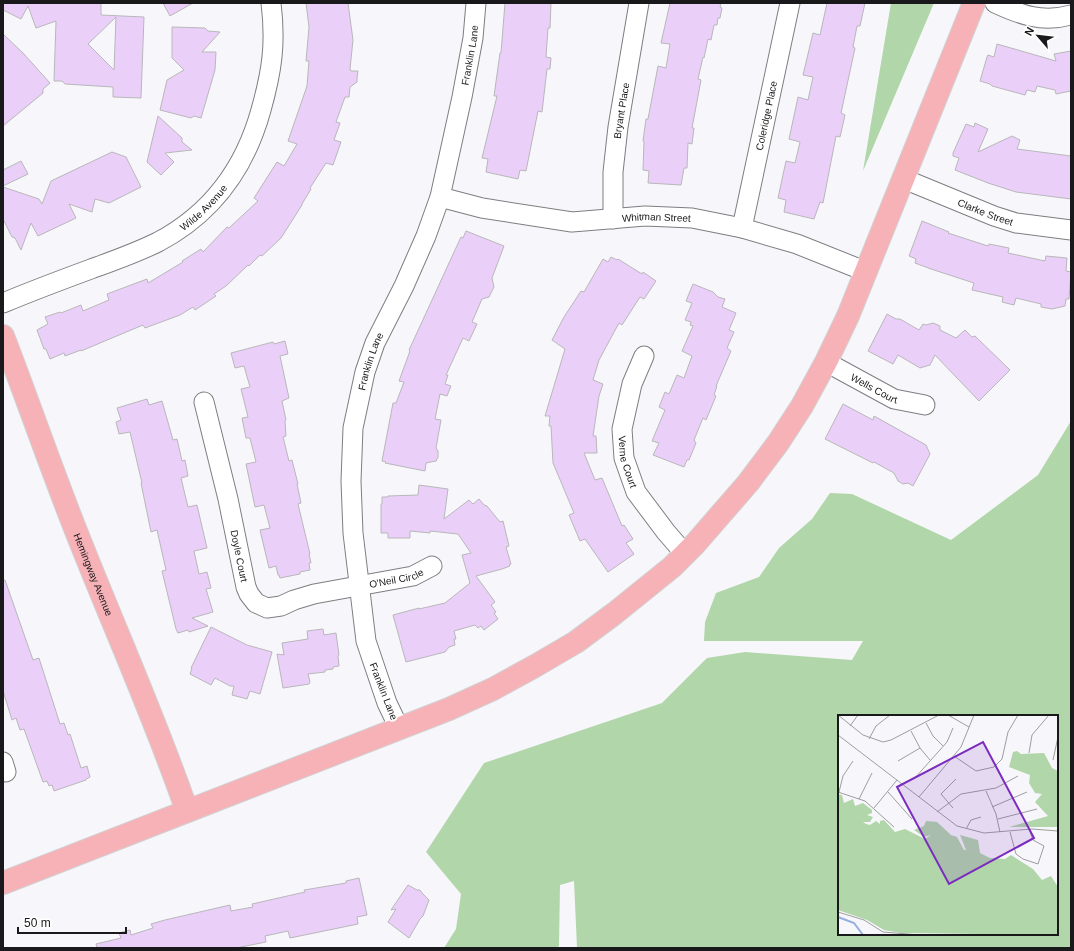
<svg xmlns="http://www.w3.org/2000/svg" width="1074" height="951" font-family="Helvetica,sans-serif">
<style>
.green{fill:#b1d6a9;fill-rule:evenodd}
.building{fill:#eacff9;stroke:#b9b7ba;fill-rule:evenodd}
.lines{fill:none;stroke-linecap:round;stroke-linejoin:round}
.minor-casing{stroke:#7e7e82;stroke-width:21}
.major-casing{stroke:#d1d1d1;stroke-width:24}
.minor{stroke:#fff;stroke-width:19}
.major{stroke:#f7b2b8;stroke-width:22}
.labels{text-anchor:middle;stroke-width:4;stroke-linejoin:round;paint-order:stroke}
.street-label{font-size:10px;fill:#19191b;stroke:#fff}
.inset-river{fill:none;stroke:#94aee1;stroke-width:2}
.inset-road{fill:none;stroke:#9e9ea1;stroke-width:1}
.view{fill:#7b2cbf;fill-opacity:0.15;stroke:#7b2cbf;stroke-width:2}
.inset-edge{fill:none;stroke:#19191b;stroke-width:2}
</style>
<rect width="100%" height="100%" fill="#f7f7fb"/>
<!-- green -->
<path class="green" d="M891 3H934L863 171Z
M1071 421V948H577L574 881 560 885 559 946 556 948H444L456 929 461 894 426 852 484 763 662 703 707 658 745 652 852 660 863 641H704L705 622 716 593 759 577 779 548 812 519 830 493 852 494 951 540 1038 475ZM839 716H1057V934H839Z"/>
<!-- building -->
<path class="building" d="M3 3H101V15L144 17 141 98 113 97V87L65 84 62 81H54L56 21 36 28 28 6 21 19 3 10ZM116 17 114 70 88 44Z
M163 3H193L170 16Z
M306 3H348L353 40 350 69 351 71H358L357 78V82L350 87 349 97H345L336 122 340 123 334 140 341 142 333 165 326 163 310 188 311 189 302 204V205L281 238 262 256 260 255 249 266 248 265 226 286 214 294 216 296 195 310 193 307 180 315 145 328 143 325 81 351V350L65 356 64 353 50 359 46 349H44L37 330 48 324 45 317 60 312 61 313 81 305 83 311 109 300 107 294 147 279 148 283 183 262 182 261 201 249 203 252 227 227 229 228 258 201 254 198 277 162 284 166 297 144 288 141 307 86 309 61H306L309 27Z
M505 3H551L550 28H548L546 57 551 58 550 69H547L542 112 538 111 526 171 520 170 518 179 486 172 488 159 482 158 497 96H494L500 53H501Z
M670 3H721L720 7 722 8 720 18H718L717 25H714L711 40 708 39 704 58 703 57 698 79 701 80 692 128H694L692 144 688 143 687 168H684L681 185 648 183 649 171 643 170 644 141H643L646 119H648L658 66 666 68 670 44 661 43Z
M827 3H865L860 26H857L853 47 855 48 841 113 845 115 840 137 836 136 823 203 820 202 814 219 784 212 786 200 778 198 786 161 795 163 800 142 789 139 798 97 808 100 813 77 803 75 813 33 820 35Z
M172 27 205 28 208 31 220 32 202 52H216L215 70 201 118 194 116 191 118 160 110 167 80 184 70 172 58Z
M3 34 23 53 50 83 43 89V93L3 126Z
M997 44 1056 61 1054 54 1071 51V91L1056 94 1055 90 1037 86 1035 92 1027 90 1025 95 992 86 990 84 980 81 987 57 988 55 994 57Z
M158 116 182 138V142L192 150 165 153 174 162 161 175 147 162Z
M975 123 988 129 978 152 1012 136 1020 140 1017 149 1071 156V199L1016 192 988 183 955 170 959 158 953 156V153L966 124 974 127Z
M112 152 126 157 141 187 109 203 95 199 92 212 69 204 76 218 38 236 31 223 21 250 15 238 12 237 3 219V187L39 199 42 204 51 181Z
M21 161 28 174 3 186V170Z
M922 221 949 232 948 233 988 246 989 244 1009 248 1008 253 1045 261 1046 256 1067 258 1066 271 1071 272 1069 299H1066L1065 306 1052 309 1041 307V304L1016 298 1014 305 1002 302 1003 297 972 290 974 283 931 269 915 263 916 259 909 256Z
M466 231 504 246 492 278 494 287 489 297 482 299 472 322 477 324 469 341 463 338 446 375H448L445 384 451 386 447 396 440 394 435 419 441 420 436 448 438 451V457L436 461 426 463 425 471 385 463 386 462 382 461 393 403H396L404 382 399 381 410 351 409 350 461 237 463 238Z
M611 257 617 260 618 259 642 274 643 272 656 281 644 299 640 297 622 325 619 323 599 360 593 380 603 384 599 396 593 436H596L597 453H584L595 480 602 478 622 526 624 525 633 539 626 543 634 554 608 572 585 539 580 541 569 515 574 513 553 463 551 426H549L550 416H545L565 349 552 340 564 317 581 291 584 292 603 259 608 262Z
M693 284 713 292 718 297 725 299 722 307 736 313 729 330 734 332 727 348 731 351 716 386H717L714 395 716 396 706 420 703 418 694 440 696 443 689 460H687L684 467 653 455 659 443 652 441 665 410 659 407 665 392 669 394 677 375 684 378 692 356 682 351 693 326 690 325 691 322 685 320 692 303 686 301Z
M887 314 896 319H900L919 330 923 324 926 325 933 323 940 326V330L956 338 965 330 972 337 975 336 1010 370 979 401 935 355 930 365 920 368 898 355 893 364 868 351Z
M285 341 288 354 280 356 289 398 282 401 286 420 285 421 286 436 283 437 289 461 292 460 298 484H297L301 503 298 504 310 554H309L311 563H309L310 570 300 572V574L280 578 279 575H278L276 566 269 568 260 530 270 528 264 505 255 507 246 464 256 462 250 438H246L242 418 248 417 241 389 250 387 244 366 235 368 231 353 273 342 274 344Z
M147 399 149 405 162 401 173 440 177 439 182 461 185 460 188 476 181 478 188 507 197 505 207 548 194 551 199 574 207 572 211 588 206 589 213 612 192 618 208 626 189 632 188 630 178 633 176 629 162 571 166 570 157 530 151 532 141 483H142L130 432 119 434 116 422 121 420 117 408Z
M843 404 873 420 874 416 926 445 930 454 913 486 908 483 903 484 898 481 894 473 874 462 873 463 825 439Z
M419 485 448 489 444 519 469 500 473 504 479 499 484 505 487 506 500 522 503 521 509 546 506 547 511 564 509 565 510 566 502 569 476 576 495 602 491 605 496 612 494 613 498 619 484 630 481 626 478 628 475 625 454 631 456 639H454L455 645 449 647 445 652 406 662 393 615 419 608V609L445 603 470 583 462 555 471 553 458 534 430 531V533L410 531V538H388V533H381V504H382V497H388V496L418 495Z
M3 580H5L33 660 39 658 60 724 64 723 68 735 70 734 81 768 87 766 90 777 86 779V780L54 791 52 785 49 786 47 781 43 782 24 729 20 730 16 718 12 720 3 691Z
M211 627 247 645 272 652 260 694 250 691 247 699 232 695 234 686H230L215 678 211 685 190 674 192 668H191Z
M323 629 324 635 336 633 339 655 338 656 339 666 333 667V669L325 670V672L308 674 310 682 309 684 283 688 277 654 284 655 282 643 308 639 307 631Z
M359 878 367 915 357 917 358 924 290 938 288 931 265 936 266 942 236 948H97L96 944 121 938 119 933 130 930 131 935 153 928 151 924 165 920 230 905 231 911 253 907 252 904 305 892 304 890 346 883V881Z
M408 885 417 890H420L422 893 429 900 423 916 420 919 409 938 388 922 396 909 391 910Z"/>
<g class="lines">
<defs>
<g id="minor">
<path d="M995 3C1021 15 1042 23 1071 15"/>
<path id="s1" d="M904 179 994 216 1016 223 1071 230"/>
<path id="s2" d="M440 197 482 208 572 222 645 216 692 218 742 228 797 244 867 272"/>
<path id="s3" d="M613 219V172L618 127 639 3"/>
<path id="s4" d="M742 228 790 3"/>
<path id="s5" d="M3 303C32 291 61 280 91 269 113 261 136 253 158 242 211 214 245 168 261 110 272 71 276 43 271 3"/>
<path id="s6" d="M644 356 632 384 622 429 624 458 636 492 666 532 685 554"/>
<path id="s7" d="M826 362 894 399 925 405"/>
<path id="s8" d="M204 402 228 499 246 587 249 594 256 603 267 608 281 606 294 600 314 594 413 576 432 566"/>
<path id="s9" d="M399 728 387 703 366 641 353 533 351 481 353 428 365 372 375 343 404 286 426 236 440 197 462 97 473 38 476 3"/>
<path d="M3 762 6 772"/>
</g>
<g id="major">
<path id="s10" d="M3 336C30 406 54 477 82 546 117 634 156 721 187 811"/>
<path d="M3 883 449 709 493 689 535 666 576 642 615 613 672 567 695 544 748 483 778 443 802 406 826 362 848 316 974 3"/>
</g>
</defs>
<!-- minor casing -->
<use href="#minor" class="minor-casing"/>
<!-- major casing -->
<use href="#major" class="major-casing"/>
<!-- minor -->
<use href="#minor" class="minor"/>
<!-- major -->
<use href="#major" class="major"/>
</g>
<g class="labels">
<!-- street labels -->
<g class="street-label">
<text dy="4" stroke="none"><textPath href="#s9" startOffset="700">Franklin Lane</textPath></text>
<text dy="4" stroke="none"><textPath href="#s3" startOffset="109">Bryant Place</textPath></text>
<text dy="4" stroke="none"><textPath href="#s4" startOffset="115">Coleridge Place</textPath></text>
<text dy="4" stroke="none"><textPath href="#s5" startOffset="224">Wilde Avenue</textPath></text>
<text dy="4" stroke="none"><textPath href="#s1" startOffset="88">Clarke Street</textPath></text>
<text dy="4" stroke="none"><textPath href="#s2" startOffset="219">Whitman Street</textPath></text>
<text dy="4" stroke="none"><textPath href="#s9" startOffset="376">Franklin Lane</textPath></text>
<text dy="4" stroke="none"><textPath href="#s7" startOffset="55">Wells Court</textPath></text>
<text dy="4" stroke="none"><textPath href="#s6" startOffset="110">Verne Court</textPath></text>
<text dy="4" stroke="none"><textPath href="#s8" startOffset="158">Doyle Court</textPath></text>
<text dy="4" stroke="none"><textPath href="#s10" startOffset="255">Hemingway Avenue</textPath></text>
<text dy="4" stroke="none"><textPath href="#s8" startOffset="354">O'Neil Circle</textPath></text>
<text transform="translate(384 691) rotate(69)" y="4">Franklin Lane</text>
</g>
</g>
<!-- overview -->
<g transform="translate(838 715)">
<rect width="220" height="220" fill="#f7f7fb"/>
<path d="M179 36 183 39 206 38 214 53 220 56V112H171L210 101 197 87 204 79 197 78 191 68 192 60 171 52 175 37ZM0 79 4 80 6 88 15 84 17 91 25 88 34 95V98L29 100 35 102 32 107H25L28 109 32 110 38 106 42 109V106L46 105 57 117 67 114 87 124 93 120 86 122 76 115 86 111 88 106 99 107 113 120 119 122 126 135H128L122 120 140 125 142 138 152 143 167 144 173 140 195 154 204 165 213 161 220 172V220L63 218 46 215 29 205 0 195Z" fill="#b1d6a9"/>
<path class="inset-river" d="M0 202 16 208 25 220"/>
<path class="inset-road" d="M0 0 25 20 45 27 53 25 101 0M110 0 131 12M88 8 95 21 105 31M12 11 20 0M73 16 82 33 92 45M0 20 119 111 146 118 194 114 220 116M31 24 38 11 52 0M191 38 194 20 211 0M116 41 138 56 156 52 164 44 170 17 180 0M215 45 220 22M60 46 82 33M76 64 109 27 115 13M148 76 158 99 162 117M0 77 27 86 56 112M1 77 5 61 15 46M50 77 74 104M81 82 123 32 136 0M21 84 34 58M154 92 189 77M36 93 59 65M115 93 103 79 118 64M99 97 123 79 158 73 180 61M160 104 199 94M128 114 133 105 143 102M172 117 178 139 185 144 200 149 206 131 195 125 191 114M0 197 26 205 45 217 82 220"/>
<path class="view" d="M145 27 196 123 111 169 59 72Z"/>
<rect width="220" height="220" class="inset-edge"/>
</g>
<!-- border -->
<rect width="1074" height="951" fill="none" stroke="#19191b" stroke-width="8"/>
<!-- north arrow -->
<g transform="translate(1038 36) rotate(298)" stroke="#ffffff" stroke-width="3" paint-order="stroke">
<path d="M0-3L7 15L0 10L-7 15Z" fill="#19191b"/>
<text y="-6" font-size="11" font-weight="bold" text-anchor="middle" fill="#19191b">N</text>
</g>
<!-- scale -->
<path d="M18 927v6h108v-6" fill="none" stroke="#19191b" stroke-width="2"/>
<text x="24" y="927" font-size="12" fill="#19191b" stroke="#ffffff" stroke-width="3" paint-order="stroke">50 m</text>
</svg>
